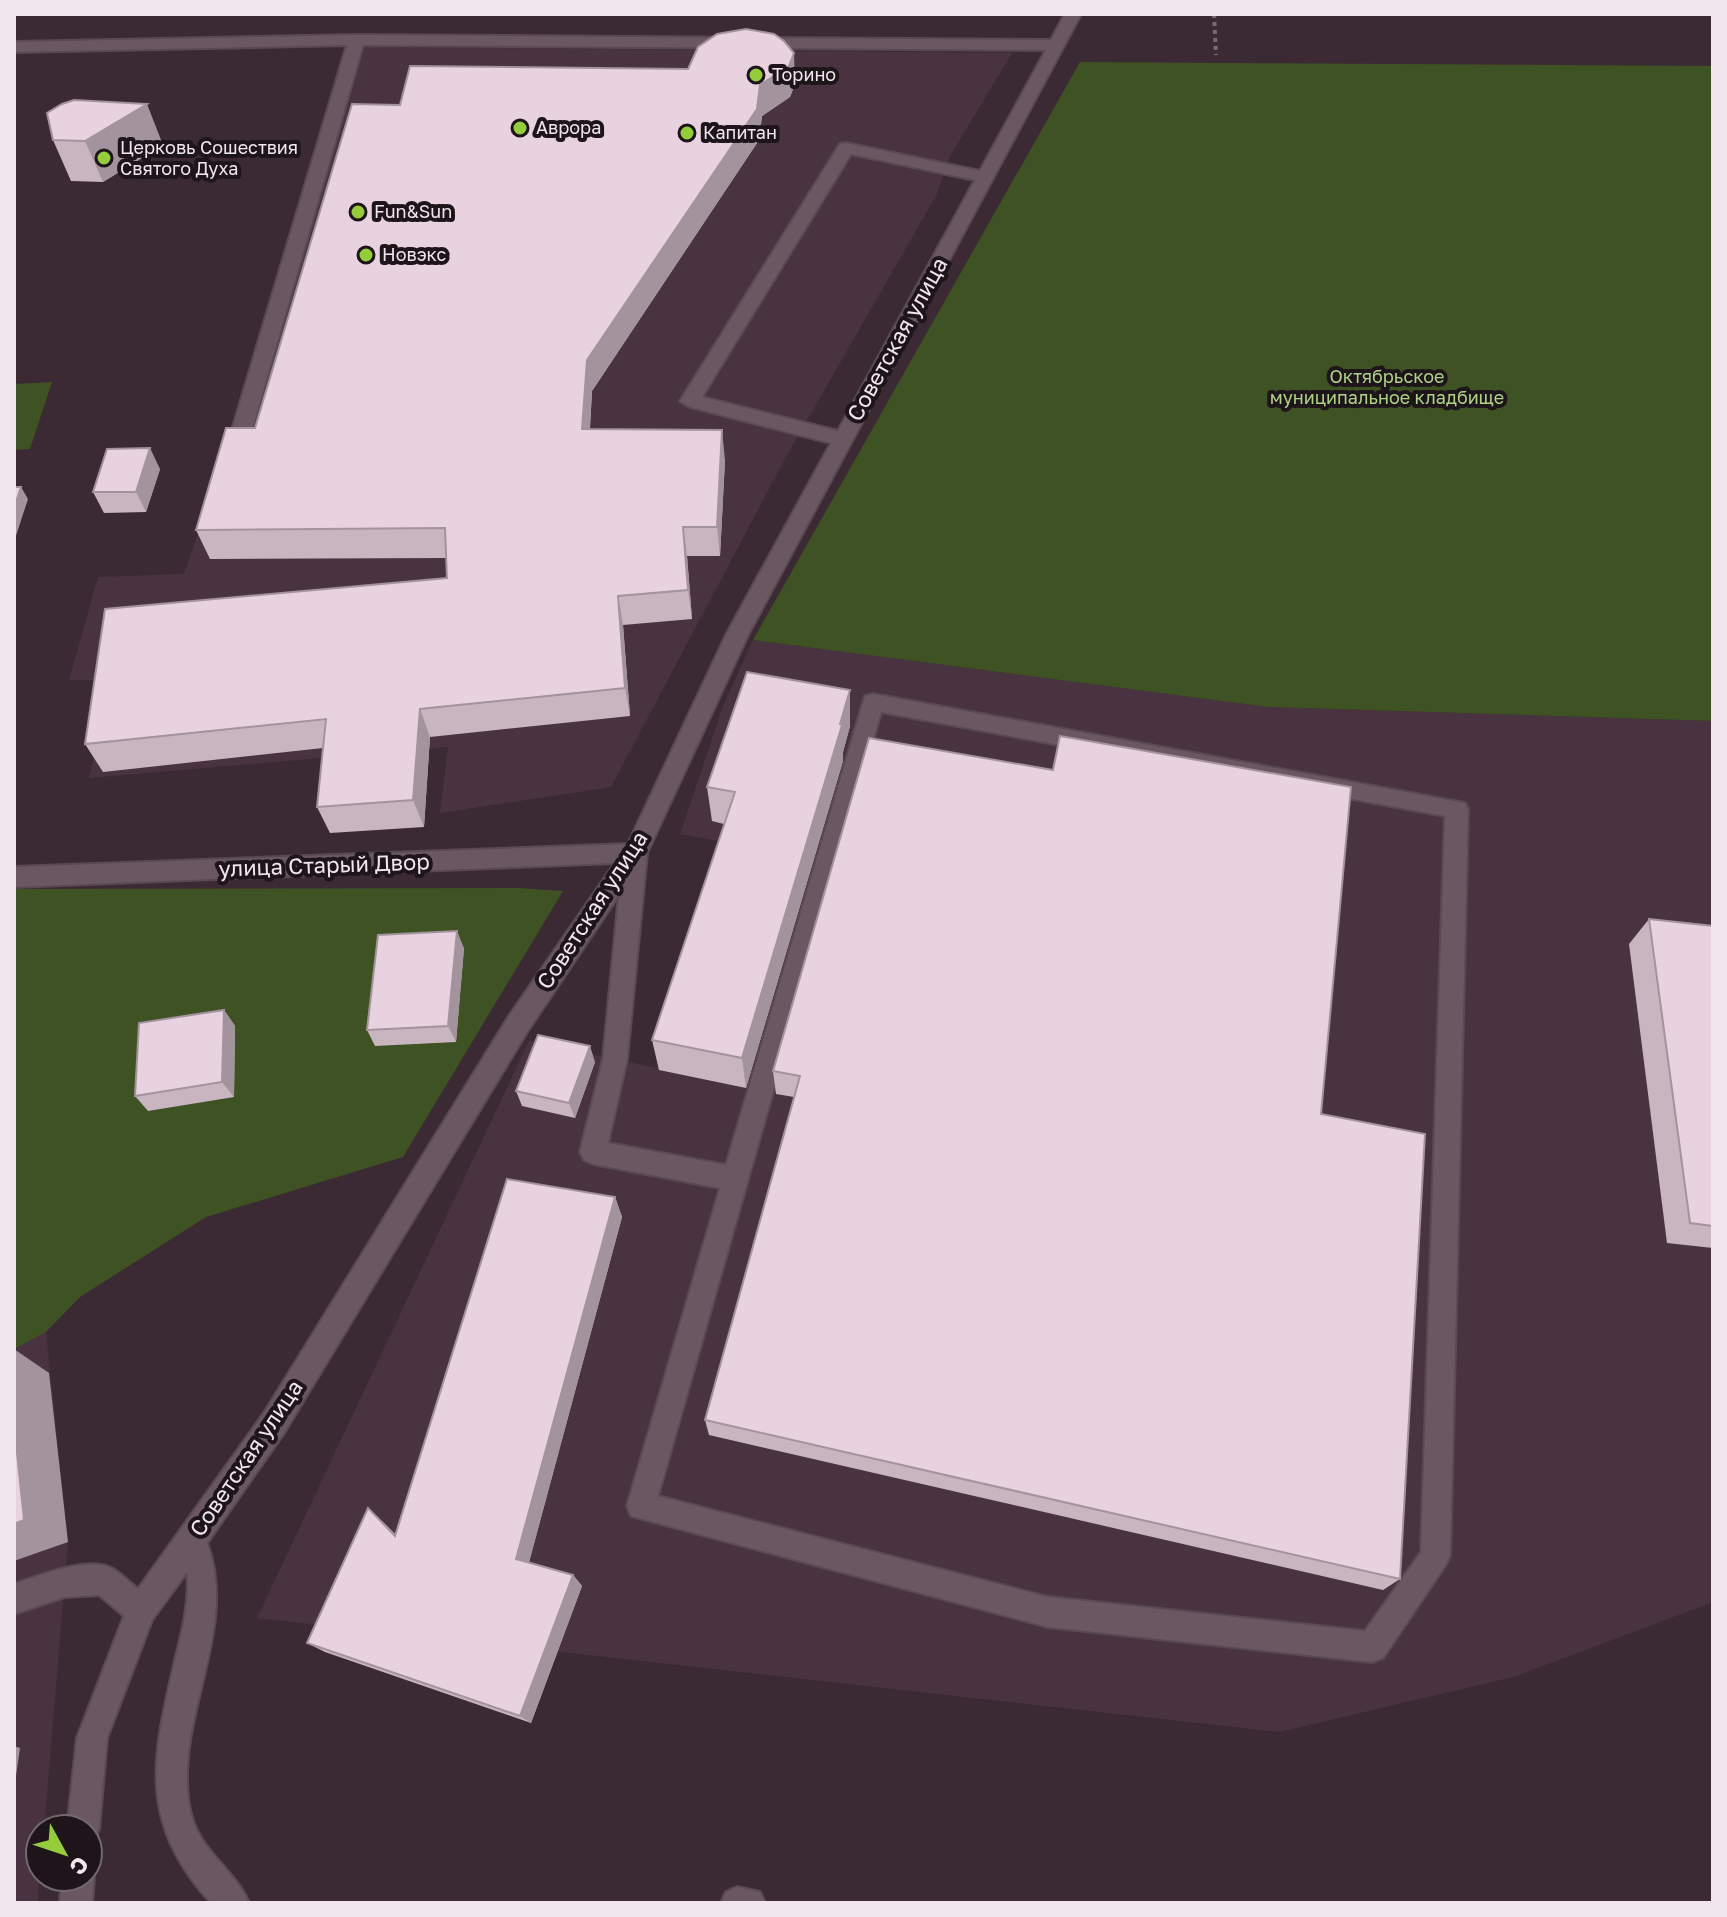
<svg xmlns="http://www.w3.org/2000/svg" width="1727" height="1917" font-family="'Golos Text',sans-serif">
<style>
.built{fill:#493341}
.green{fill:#3e5223}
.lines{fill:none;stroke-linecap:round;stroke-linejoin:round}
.minor-casing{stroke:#584952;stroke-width:4}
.path{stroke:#786972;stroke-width:4;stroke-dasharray:4 4;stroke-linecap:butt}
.minor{fill:#6b5762;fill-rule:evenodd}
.wall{fill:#c8b5c0}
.shaded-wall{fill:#a3939c}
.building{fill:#e9d2df;stroke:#a3939c;stroke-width:2}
.poi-dot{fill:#94cc3c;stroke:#1d151a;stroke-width:3}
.labels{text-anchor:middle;stroke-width:8;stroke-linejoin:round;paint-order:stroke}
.far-poi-label{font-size:18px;fill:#f2e6ed;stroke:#1d151a;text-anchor:start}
.far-park-label{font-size:18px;fill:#afd384;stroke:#1d151a}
.street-label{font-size:22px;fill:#f2e6ed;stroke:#1d151a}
</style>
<rect width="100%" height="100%" fill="#3b2a34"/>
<!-- built -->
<path class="built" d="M365 47 1012 53 950 156 937 194 787 455 611 787 440 813 448 747 89 778 111 680H69L98 577 184 574Z
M753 640 1268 707 1713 721V1602L1513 1677 1279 1732 257 1618 529 1041 657 1068 730 843 680 834 723 706Z
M46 1332 68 1542 44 1829H40L38 1903H14V1349Z"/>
<!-- green -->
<path class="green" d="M1080 62 1713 66V721L1268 707 753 640Z
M52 382 30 449 14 450V384Z
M519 888 563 891 403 1157 206 1217 80 1297 46 1332 14 1349V889Z"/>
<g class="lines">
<defs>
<path id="minor" d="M1065 14H1081L748 635 647 853 627 1059 608 1143 726 1165 865 696 873 694 1465 803 1468 809 1450 1556 1445 1566 1383 1658 1372 1662 1048 1627 631 1516 627 1506 720 1188 593 1164 584 1160 580 1152 603 1059 619 895 527 1032 284 1433 207 1543C240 1631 172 1720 190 1810 198 1851 235 1869 249 1903H211C136 1820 153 1756 176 1656 183 1628 190 1600 187 1572L152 1620 107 1738 99 1829 94 1840 88 1843V1829H67L77 1738 124 1616 99 1595 65 1597 14 1614V1584C39 1576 89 1555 113 1569 122 1574 130 1583 138 1589L264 1413 509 1016 615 863 14 887V867L628 844 726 635 831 443 690 407 680 401 840 144 846 143 980 171 1046 50 363 45 249 440 239 447 229 440 347 45 14 52V42L356 35 1051 40ZM851 154 975 180 838 431 702 397ZM881 712 1445 816 1421 1552 1365 1631 1048 1597 658 1496Z
M88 1865 94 1877 92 1903H60L62 1877H88Z
M737 1887 760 1892 765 1903H721L726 1892Z"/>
</defs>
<!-- minor casing -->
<use href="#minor" class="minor-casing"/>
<!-- path -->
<path class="path" d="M1214 14 1216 55"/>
<!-- minor -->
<use href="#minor" class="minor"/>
</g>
<!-- wall -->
<path class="wall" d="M795 84 790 97 762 116 759 140 592 391 590 429 725 460 720 556H687L692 619 623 625 630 716 430 737 424 827 330 833 317 807 323 748 103 772 85 744 447 578 446 558 210 559 196 530 255 428 400 105Z
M47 113 163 145 103 182 71 181 53 140Z
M160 469 146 512 104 513 93 492Z
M850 726 843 752V761L746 1088 659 1070 652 1040 724 824 712 821 707 787Z
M1649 919 1713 926V1248L1667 1243 1629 944Z
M464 948 456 1042 375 1046 367 1030Z
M224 1010 235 1026 234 1097 148 1111 135 1096Z
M595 1062 575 1118 522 1106 516 1091Z
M773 1071 1321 1114 1400 1579 1383 1590 709 1435 705 1420 794 1097 776 1094Z
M615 1197 622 1217 529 1562 573 1575 582 1586 531 1723 325 1652 307 1643 382 1521 396 1535Z"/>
<!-- shaded-wall -->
<path class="shaded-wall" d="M794 53 795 84 790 97 762 116 759 140 592 391 588 459 582 429 587 360 760 85Z
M147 104 163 145 103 182 85 141Z
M722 430 725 460 720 556 717 527Z
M150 448 160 469 146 512 136 492Z
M21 487 28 499 14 542V508Z
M683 527 687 556 692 619 688 590Z
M618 596 623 625 630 716 625 688Z
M850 690V726L843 752V761L746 1088 742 1058Z
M420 709 430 737 424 827 413 800Z
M457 931 464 948 456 1042 448 1026Z
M224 1010 235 1026 234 1097 222 1082Z
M590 1046 595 1062 575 1118 569 1103Z
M615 1197 622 1217 527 1570 516 1559Z
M14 1349 49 1373 68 1542 14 1561Z
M368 1508 382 1521 409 1548 395 1536Z
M573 1575 582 1586 531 1723 520 1716Z
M14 1746 20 1748 14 1790Z"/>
<!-- building -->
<path class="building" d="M746 29 774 34 784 41 794 53 789 66 760 85 757 109 587 360 582 429 722 430 717 527H683L688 590 618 596 625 688 420 709 413 800 317 807 326 719 85 744 105 609 447 578 445 528 196 530 226 428H255L352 104 400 105 410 66 688 69 698 47 717 34Z
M74 100 147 104 85 141 53 140 47 113 62 104Z
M150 448 136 492H93L107 449Z
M14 487H21L14 508Z
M747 672 850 690 840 724 842 725 742 1058 652 1040 735 792 707 787Z
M1060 736 1351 787 1321 1114 1425 1134 1400 1579 705 1420 800 1076 773 1071 869 738 1053 770Z
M1649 919 1713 926V1226L1690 1223Z
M457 931 448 1026 367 1030 378 935Z
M224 1010 222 1082 135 1096 139 1023Z
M538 1035 590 1046 569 1103 516 1091Z
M507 1179 615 1197 516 1559 573 1575 520 1716 307 1643 368 1508 395 1536Z
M14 1424 24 1520 14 1524Z"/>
<!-- markers -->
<g class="poi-dot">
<circle cx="756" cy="75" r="8"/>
<circle cx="520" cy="128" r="8"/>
<circle cx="687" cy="133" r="8"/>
<circle cx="104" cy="158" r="8"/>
<circle cx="358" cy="212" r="8"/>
<circle cx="366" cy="255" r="8"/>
</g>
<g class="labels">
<!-- far-poi labels -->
<g class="far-poi-label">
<text x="772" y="81">Торино</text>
<text x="536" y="134">Аврора</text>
<text x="703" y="139">Капитан</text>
<text x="120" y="154">Церковь Сошествия<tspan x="120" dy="21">Святого Духа</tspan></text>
<text x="374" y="218">Fun&amp;Sun</text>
<text x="382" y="261">Новэкс</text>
</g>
<!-- far-park labels -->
<g class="far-park-label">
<text x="1387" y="383">Октябрьское<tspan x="1387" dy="21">муниципальное кладбище</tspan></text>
</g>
<!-- street labels -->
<g class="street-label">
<text transform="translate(897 339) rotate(-61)" y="8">Советская улица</text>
<text transform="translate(324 865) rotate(-2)" y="8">улица Старый Двор</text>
<text transform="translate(592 910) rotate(-57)" y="8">Советская улица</text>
<text transform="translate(246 1458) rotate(-56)" y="8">Советская улица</text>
</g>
</g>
<!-- border -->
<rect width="1727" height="1917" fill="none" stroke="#f2e6ed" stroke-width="32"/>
<!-- north arrow -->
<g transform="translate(64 1853) rotate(130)"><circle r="38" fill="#1d151a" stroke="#72696e" stroke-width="2"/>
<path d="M0-6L14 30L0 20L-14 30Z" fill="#94cc3c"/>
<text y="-12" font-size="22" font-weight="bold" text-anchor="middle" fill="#f2e6ed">С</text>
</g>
</svg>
